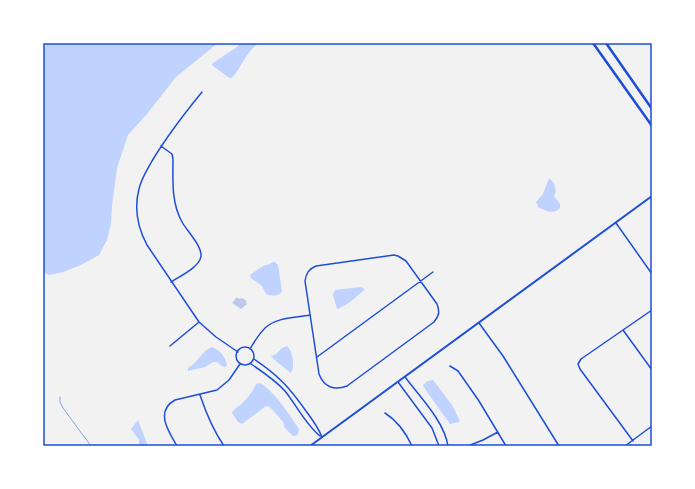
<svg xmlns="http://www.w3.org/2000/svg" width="695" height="489" font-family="'DejaVu Sans',sans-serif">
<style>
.water{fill:#bfd3fe}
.building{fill:#bdc9ec}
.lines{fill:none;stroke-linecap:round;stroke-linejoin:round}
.service{stroke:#1d4ed8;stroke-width:0.5}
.minor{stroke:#1d4ed8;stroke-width:1.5}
.secondary{stroke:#1d4ed8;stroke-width:2}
.motorway{stroke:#1d4ed8;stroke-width:2.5}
.neatline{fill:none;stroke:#1d4ed8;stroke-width:1.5}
</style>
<rect width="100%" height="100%" fill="#f2f2f2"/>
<!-- water -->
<path class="water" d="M43 43H218L176 77 147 114 128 135 117 168 112 206 111 223 107 240 99 255 81 265 63 272 49 275 43 272Z
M240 43H258C246 53 242 66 232 78H229L212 65 213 63 237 47Z
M549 178 554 183 556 191 554 196 560 204V208C553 215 547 211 539 208L536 202 543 194Z
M273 262H275L278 265 282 291C280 296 271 297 266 294L262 286 251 278 250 275 263 266 270 264Z
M360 287 365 289C359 295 344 308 337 309L333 295 335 290Z
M287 346C293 351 295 367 291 373 288 371 272 358 271 356L276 354 282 348Z
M212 347C221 351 225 356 227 365L225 367 222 366 217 362H213L205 367 188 371V368C199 362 200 352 212 347Z
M433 380 452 405 460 421 459 422 450 424 425 389 423 385 428 381Z
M260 383C275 392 289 414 299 429 298 434 298 436 293 436L285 428 283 422 270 407 266 406 242 424 238 422 232 413C234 409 236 408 239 406 246 400 253 392 256 384Z
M138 420 148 446H139V440L131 429Z"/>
<!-- building -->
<path class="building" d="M237 297 239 299 243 298 247 302H246L247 304 241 309 232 303Z"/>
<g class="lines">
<!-- service -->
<path class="service" d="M60 397V402L63 408 91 446"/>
<!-- minor -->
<path class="minor" d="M202 92C184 114 167 136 152 161 147 170 141 179 139 189 134 208 138 228 147 245L199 322 216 337 238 352
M161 146 172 154 173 159C173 180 171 202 182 222 187 231 202 246 201 256 200 267 180 276 171 282
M616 223 652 274
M394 255 398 256 406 261 437 304C440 312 439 316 434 322L347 386C334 391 324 387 319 374L305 281C306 273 309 269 316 266Z
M479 323 503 356 559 446
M623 330 652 370
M170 346 199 322
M236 356a9 9 0 1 1 18 0a9 9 0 1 1-18 0Z
M250 349C254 342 259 334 265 328 277 317 295 318 310 315
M317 357 433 272
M254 359C278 375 289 387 306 411 312 419 318 427 322 437
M251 364C263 372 275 380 285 391 297 406 306 425 320 436
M450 366 458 371 479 401 506 446
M405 377C420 397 444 421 448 446
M398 382 432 428 439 446
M200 395C206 413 213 430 224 446
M385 413C396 420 406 433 412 446
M633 441 580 369 578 364 581 359 652 310
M177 446C168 431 155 411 175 400L217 390 229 380 240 364
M461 446H463
M468 446 483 440 498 432
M625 446 652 426"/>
<!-- secondary -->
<path class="secondary" d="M310 446 652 196"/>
<!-- motorway -->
<path class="motorway" d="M593 43 652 126
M606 43 652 109"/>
</g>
<!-- border -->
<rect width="695" height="489" fill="none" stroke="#ffffff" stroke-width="88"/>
<rect x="44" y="44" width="607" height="401" class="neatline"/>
</svg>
